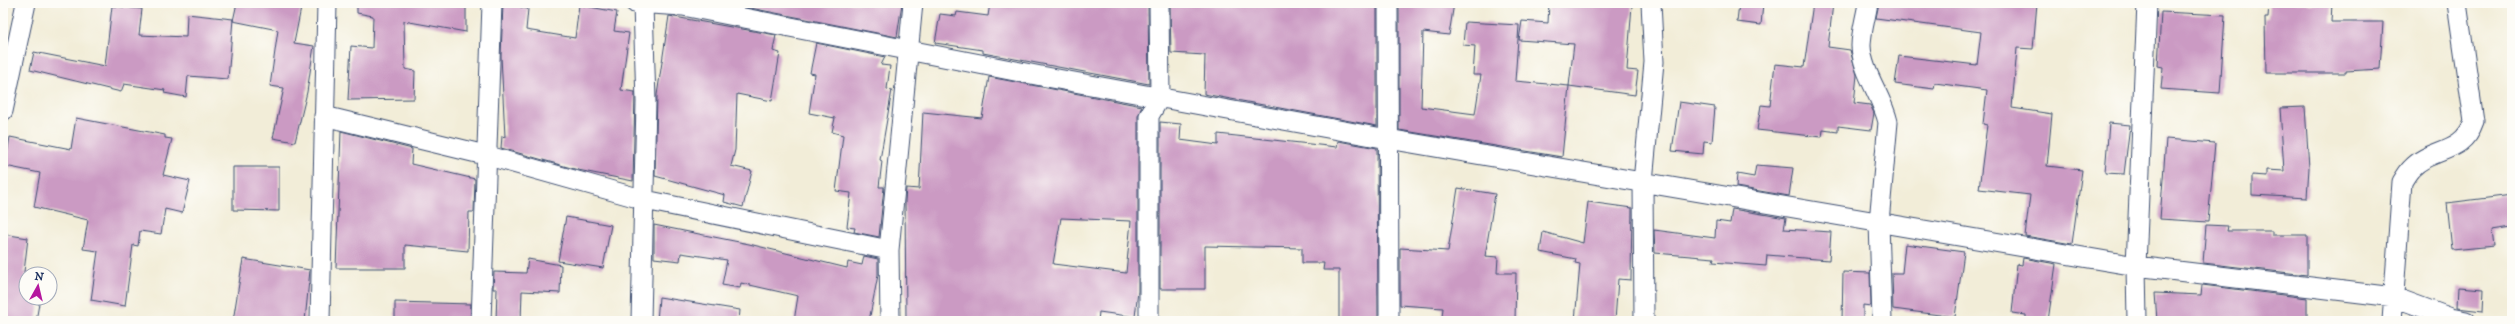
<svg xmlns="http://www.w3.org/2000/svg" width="2515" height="324" font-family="'IM FELL DW Pica',serif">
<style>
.building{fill:#cb9ac3;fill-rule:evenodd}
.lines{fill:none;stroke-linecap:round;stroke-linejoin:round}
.minor-casing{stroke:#3b4c70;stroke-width:21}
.minor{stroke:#fff;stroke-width:19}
</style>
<rect width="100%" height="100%" fill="#fdfcf7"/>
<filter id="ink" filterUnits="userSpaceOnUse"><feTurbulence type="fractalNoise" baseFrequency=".025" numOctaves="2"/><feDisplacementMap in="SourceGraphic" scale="8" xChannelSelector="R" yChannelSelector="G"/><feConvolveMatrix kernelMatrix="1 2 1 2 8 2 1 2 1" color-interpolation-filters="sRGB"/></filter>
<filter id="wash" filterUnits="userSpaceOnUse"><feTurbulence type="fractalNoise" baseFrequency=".012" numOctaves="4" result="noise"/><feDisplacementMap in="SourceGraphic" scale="16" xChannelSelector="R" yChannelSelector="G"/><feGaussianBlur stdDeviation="0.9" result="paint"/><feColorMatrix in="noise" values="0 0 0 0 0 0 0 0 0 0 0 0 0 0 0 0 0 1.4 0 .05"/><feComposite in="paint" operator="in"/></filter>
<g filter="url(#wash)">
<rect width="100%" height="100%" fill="#f2edd8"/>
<g id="blocks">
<!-- building -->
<path class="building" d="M237 3H302L294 43 314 46 307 92 295 142 273 138 284 88 270 86 278 30 233 21Z
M357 3H466V32L404 21 405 69 415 71 414 99 348 100 351 46 372 48 373 16 357 13Z
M503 3H520V7L528 9 526 30 575 38 579 5 617 12 614 31 629 33 621 90 635 92 633 181 578 170 501 148 502 136 505 137 501 56Z
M725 3H902L897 37Z
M990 3H1148L1149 84 983 53V50L935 43 940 14 956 16 957 12 988 16Z
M1170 3 1377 4V126L1204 94 1205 55 1171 53Z
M1454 3 1449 35 1423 32 1421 107 1475 114 1481 75H1473L1475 46 1463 45 1465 22 1519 25 1515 81 1569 86 1562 157 1399 130V4Z
M1549 3 1632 5 1627 70 1638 71 1635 95 1569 86 1574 44 1519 40 1522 21 1548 23Z
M1739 3H1763L1761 25 1737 22Z
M1813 3H1833L1828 47 1850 50 1857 75 1854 103 1870 105 1874 113 1871 130 1838 126V132L1823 130 1822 137 1757 130 1761 105 1770 106 1775 64 1804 67Z
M1879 3H2037L2033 49 2017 48 2012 108 2052 114 2047 166 2082 170 2072 244 2025 236 2030 195 1979 189 1987 125 1983 124 1987 90 1935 83 1934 89 1895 84 1899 56 1977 65 1981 32 1876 18Z
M2269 3H2332L2331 22H2383L2380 69 2346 71V73H2266L2265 18H2268Z
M112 6 142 9 139 35 186 37 187 14 233 19 228 79 188 76 186 97 164 93 165 90 124 84 121 92 30 70 34 52 105 66Z
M2161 12 2225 15 2220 93 2161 89 2163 67 2158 66Z
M669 16 776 35 773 51 780 53 772 101 737 94 735 150 731 166 752 171 743 207 724 202 725 195 655 176 657 95Z
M816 43 885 57 881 65 890 66 887 89 892 90 880 160 882 161 879 187H884L879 237 854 232 855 228 847 227 851 193 836 191 843 135 832 132 835 118 809 113 815 74 810 73Z
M989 77 1142 106 1138 116V291L1135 317 1099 312 1098 321H922L906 319 905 201 906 188 919 189 923 112 982 118ZM1061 218 1131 221 1126 273 1053 264Z
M1679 102 1715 107 1712 142 1704 141 1703 154 1672 151Z
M2305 107 2309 168 2307 198 2252 195V175L2267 176V170L2284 171 2280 108Z
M76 118 165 135V138L172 139 163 175 190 181 182 213 165 209 161 234 140 231 138 246 133 245 125 306 91 300 98 251 83 249 88 220 34 207 40 173 5 166 10 137 71 149Z
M1160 122 1181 124 1180 140 1218 145V134L1337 147 1338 141 1377 148 1378 321H1339V270H1323L1324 263H1302V248L1205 246V289H1160Z
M2109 123 2130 125 2124 174 2105 173Z
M341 131 412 149 411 164 475 179 474 212H469L468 251 405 245V268H336Z
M2166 139 2215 143 2208 222 2160 219Z
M1756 165 1793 168 1789 196 1736 187 1737 174 1754 177Z
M233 167H279V211L233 210Z
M1458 188 1495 194 1485 256 1498 257 1497 273H1516L1515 321 1442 317 1443 308 1400 305V248L1448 251Z
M2512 195V227L2492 230 2494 246 2452 250 2447 203Z
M1588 202 1632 208 1631 280 1618 279 1615 321H1575L1580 264 1575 263 1576 259 1540 252 1543 232 1583 243Z
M1732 209 1786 218 1784 229 1831 232 1829 260 1767 255 1766 266 1713 262 1714 258 1655 253 1654 230 1715 238 1716 221 1730 223Z
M566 217 611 225 603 268 558 261Z
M654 225 749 244 847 268 848 262 862 265 864 256 878 259V275L869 321H794L798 296 741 283 740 288 722 285 727 260 681 253 680 261 654 258Z
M2206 225 2228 226 2227 231H2272V235H2307V275L2203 263Z
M3 234 28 238 24 272 39 274H26V298H40L36 321H3Z
M1905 244 1964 252 1955 317 1893 309 1892 273H1902Z
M2023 258 2056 264 2048 321H2026V315L2012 313 2017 264 2022 265Z
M243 259 310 270 305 321H233Z
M528 259 561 265 560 293 522 291 521 321H496L497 289H493L494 272 526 273Z
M1843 272 1870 273 1871 306 1863 305V321H1842Z
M2202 285 2307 298V321H2157L2155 293 2201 295Z
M2458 287 2484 289 2483 311 2457 308Z
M659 297 740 310 739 321H657Z
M395 302 471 304 470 321H395Z"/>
</g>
</g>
<g filter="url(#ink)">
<use href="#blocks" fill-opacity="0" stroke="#3b4c70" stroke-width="1"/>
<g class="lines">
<defs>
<path id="minor" d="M635 3 683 6 1041 76 1388 139 2136 266 2394 297 2451 318 2466 321
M1388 3 1389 321
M1868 3C1866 17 1861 32 1861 46 1862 72 1882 96 1888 122L1879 222 1882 321
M3 111 26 3
M324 116 485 155 645 200 889 250
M320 321 327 3
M481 321 492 3
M641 321 646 102 643 5
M890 321 889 250 913 3
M1149 321V116L1160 97 1159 3
M1644 321 1643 182 1654 62 1651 3
M2137 321 2136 266 2147 3
M2392 321 2402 182C2405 177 2408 172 2411 169 2432 146 2462 156 2474 121L2457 3"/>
</defs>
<!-- minor casing -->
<use href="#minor" class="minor-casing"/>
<!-- minor -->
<use href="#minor" class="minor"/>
</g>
</g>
<!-- margin -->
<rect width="2515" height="324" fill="none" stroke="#fdfcf7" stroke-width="16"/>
<!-- north arrow -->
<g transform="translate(38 286) rotate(8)"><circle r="19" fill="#fdfcf7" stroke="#a3aaba"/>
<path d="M0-3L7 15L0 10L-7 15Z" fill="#b5179e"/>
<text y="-6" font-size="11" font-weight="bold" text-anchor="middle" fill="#1b2f5e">N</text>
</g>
</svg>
